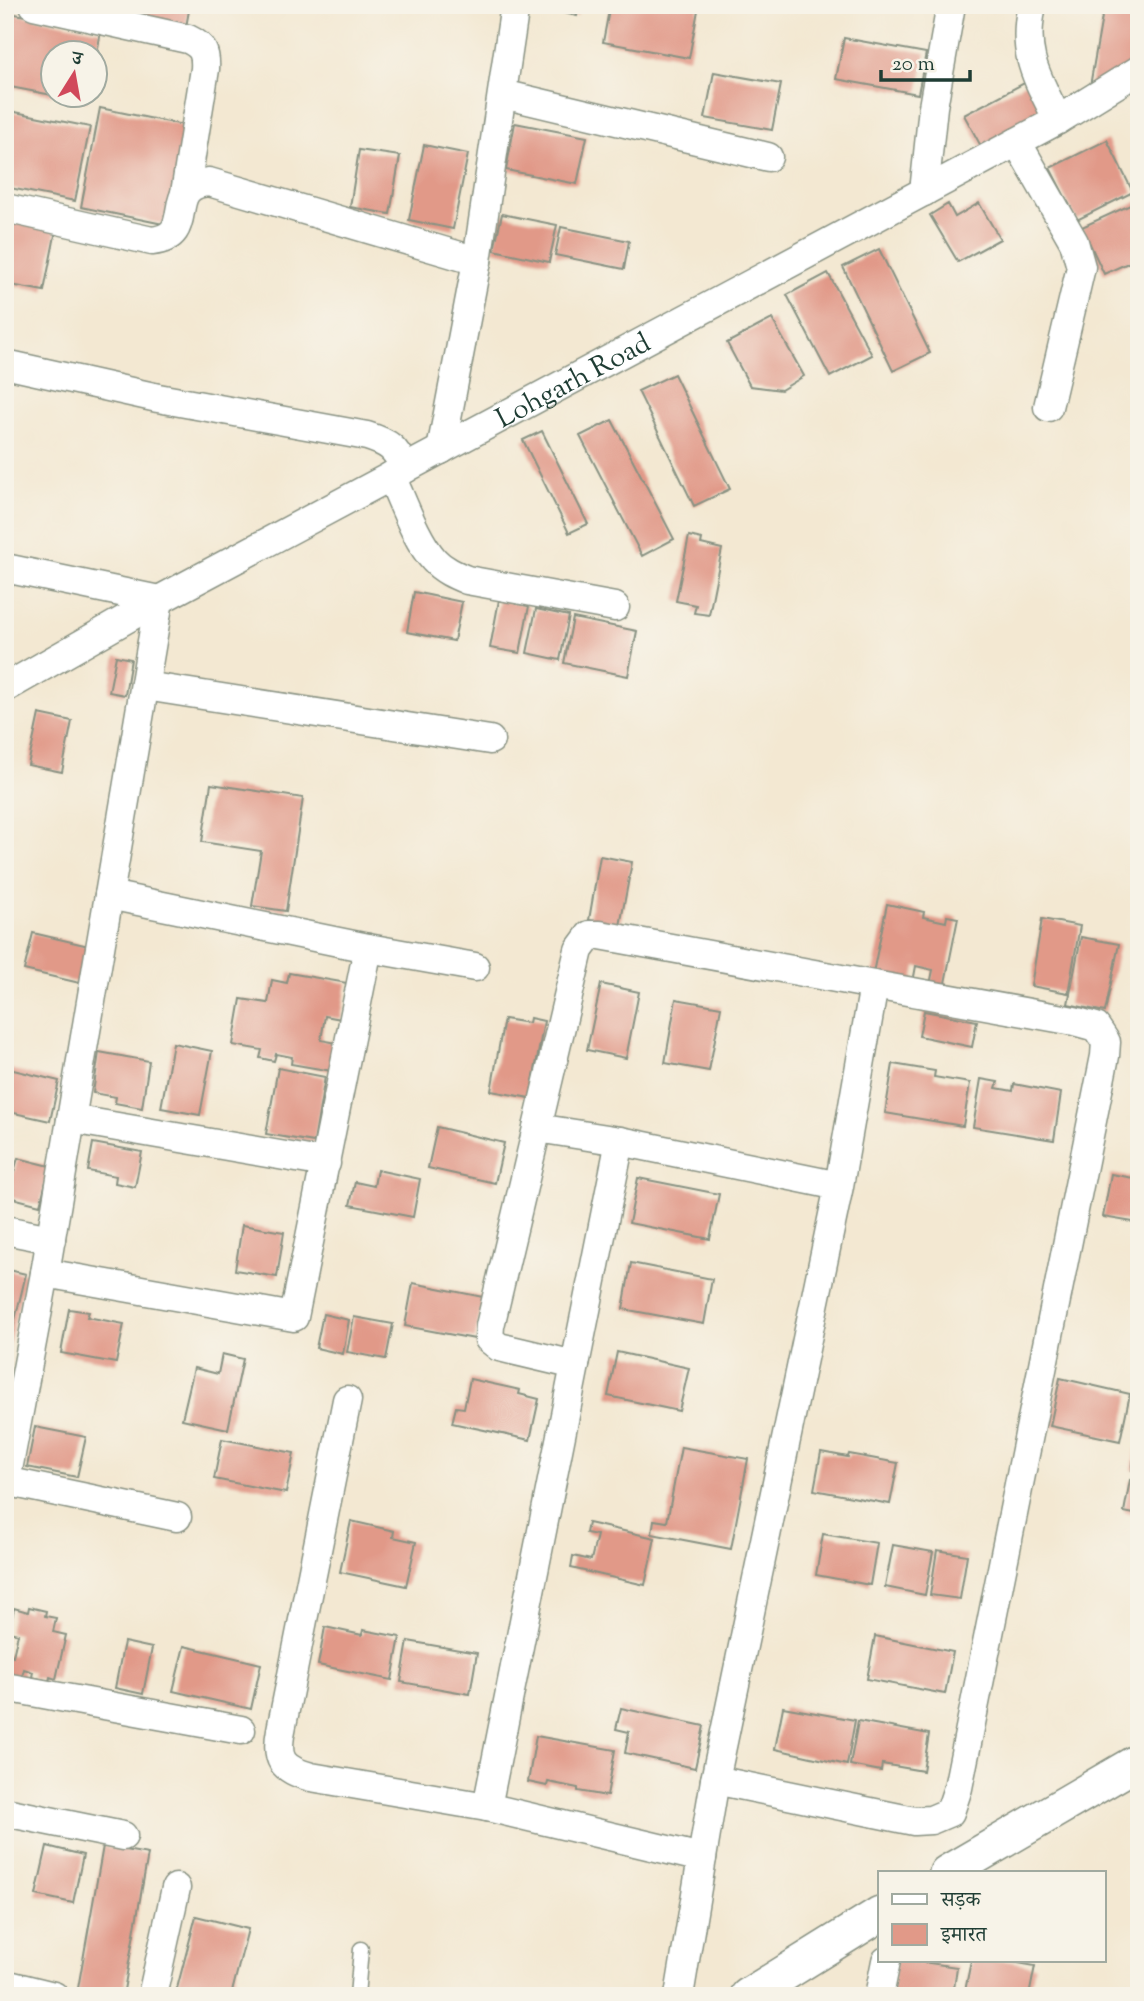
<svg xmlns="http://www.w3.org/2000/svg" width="1144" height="2001" font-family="'Sorts Mill Goudy','Noto Serif Devanagari',serif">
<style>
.building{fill:#e19988}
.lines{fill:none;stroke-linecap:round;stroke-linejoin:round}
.service-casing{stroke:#899283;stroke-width:17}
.minor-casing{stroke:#899283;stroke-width:31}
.tertiary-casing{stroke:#899283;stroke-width:38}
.service{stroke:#fff;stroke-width:14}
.minor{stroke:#fff;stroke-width:28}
.tertiary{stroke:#fff;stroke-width:35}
.labels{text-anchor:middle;stroke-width:6;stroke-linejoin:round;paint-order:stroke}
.street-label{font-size:28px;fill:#1f3d34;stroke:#f7f3e8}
</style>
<rect width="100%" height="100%" fill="#f7f3e8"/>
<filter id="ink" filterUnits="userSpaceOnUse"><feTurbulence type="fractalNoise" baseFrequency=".0143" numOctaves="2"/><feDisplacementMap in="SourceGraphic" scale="14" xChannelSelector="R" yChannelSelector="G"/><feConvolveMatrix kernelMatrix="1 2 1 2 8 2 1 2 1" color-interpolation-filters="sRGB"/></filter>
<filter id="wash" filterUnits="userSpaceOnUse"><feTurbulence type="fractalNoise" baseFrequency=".00686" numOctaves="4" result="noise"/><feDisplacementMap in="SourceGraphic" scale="28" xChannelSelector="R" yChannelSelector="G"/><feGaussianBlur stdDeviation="1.57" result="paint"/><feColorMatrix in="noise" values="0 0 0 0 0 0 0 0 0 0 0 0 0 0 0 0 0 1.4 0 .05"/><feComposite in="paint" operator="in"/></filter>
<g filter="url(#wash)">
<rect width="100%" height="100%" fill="#f3e8d2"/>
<g id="blocks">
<!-- building -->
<path class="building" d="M133 5H190L186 27 131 16Z
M528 5H579L577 16Z
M610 5H699L689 58 603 42Z
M1104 5H1139V38L1133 70 1089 92Z
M5 12 101 31 96 59 94 52H52V95L5 86Z
M844 38 926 53 918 94 836 79Z
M714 72 781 84 772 130 705 118Z
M1030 80 1049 115 983 150 964 115Z
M55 94H89L87 102Z
M100 108 188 126 168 225 81 207Z
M5 110 90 127 75 201 5 187Z
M515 123 587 137 577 184 506 170Z
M1107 140 1133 192 1077 220 1050 168Z
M424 145 468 154 453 229 409 220Z
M359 150 400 156 390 214 350 207Z
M1139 201V258L1104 274 1082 227Z
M979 203 1000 239 958 262 930 215 948 204 955 217Z
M502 214 557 225 549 262 494 250Z
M5 216 57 225 44 291 5 284Z
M561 227 629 241 624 269 555 255Z
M879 249 930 353 893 371 843 267Z
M828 273 872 355 830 377 787 295Z
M772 319 804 376 781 390 750 386 727 343Z
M674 374 730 489 694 506 638 391Z
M612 420 674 539 642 556 580 436Z
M542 431 588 524 569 533 523 440Z
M689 536 702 539 701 544 722 549 709 615 694 613 696 605 676 601Z
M414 592 462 602 454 641 407 632Z
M499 600 529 606 520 653 490 648Z
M536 609 569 616 560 660 527 653Z
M573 618 637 631 628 676 564 663Z
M116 656 131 659 125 695 109 692Z
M39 714 72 721 62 772 28 765Z
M211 784 303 798 286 911 252 906 261 851 202 842Z
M600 856 632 862 620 926 589 920Z
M887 904 924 912 923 917 946 922 947 916 958 918 944 988 930 985 933 970 916 966 913 982 873 973Z
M1042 919 1080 926 1068 993 1031 986Z
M33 933 93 947 84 984 24 970Z
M1081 937 1119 944 1105 1012 1068 1004Z
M289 973 347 983 341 1019 325 1016 321 1040 337 1043 332 1071 291 1064 292 1057 276 1054 274 1061 260 1058 262 1050 233 1045 241 999 268 1003 272 980 287 983Z
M601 984 639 992 626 1058 587 1050Z
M676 999 721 1007 709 1071 665 1063Z
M924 1011 977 1021 972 1047 919 1036Z
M530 1018 544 1021 530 1098 491 1091 504 1019 529 1023Z
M173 1043 212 1051 200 1115 161 1108Z
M99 1052 149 1061 142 1108 115 1103 116 1097 93 1093Z
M893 1064 935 1071 934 1077 970 1083 963 1126 885 1113Z
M5 1068 59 1081 50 1121 5 1111Z
M278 1068 325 1077 314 1142 266 1134Z
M981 1079 998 1082 996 1088 1013 1091 1014 1084 1061 1093 1054 1140 973 1127Z
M437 1127 504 1143 495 1183 428 1168Z
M93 1143 142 1152 135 1187 115 1183 116 1176 88 1171Z
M18 1158 50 1166 40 1205 5 1196V1174L13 1175Z
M377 1170 420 1179 413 1217 350 1205 355 1182 374 1186Z
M1111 1174 1139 1179V1223L1103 1217Z
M638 1178 719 1194 710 1239 629 1223Z
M242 1225 284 1232 277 1277 235 1270Z
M631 1263 712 1279 704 1324 623 1309Z
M5 1269 26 1274 6 1357H5Z
M413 1283 483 1297 475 1339 405 1326Z
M69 1309 89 1312 87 1317 124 1324 116 1363 61 1353Z
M323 1314 349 1320 343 1354 316 1348Z
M354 1317 393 1324 386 1359 347 1352Z
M617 1352 689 1368 679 1411 608 1396Z
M222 1354 243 1359 228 1429 182 1419 194 1368 218 1374Z
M1060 1378 1130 1394 1120 1441 1050 1426Z
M470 1379 520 1390 519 1394 539 1399 530 1440 452 1423 456 1407 464 1408Z
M35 1427 86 1437 77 1477 27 1467Z
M222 1439 294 1453 286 1493 214 1479Z
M681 1447 748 1459 731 1549 652 1534 654 1520 667 1522Z
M1136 1448H1139V1470H1132Z
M821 1452 848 1457 849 1454 898 1463 890 1504 814 1490Z
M1137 1475H1139V1515L1124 1512 1130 1480 1136 1481Z
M351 1521 394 1531 393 1537 416 1542 406 1586 340 1572Z
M588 1523 655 1538 645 1585 571 1568 573 1556 591 1560 597 1535 586 1533Z
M823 1534 877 1543 870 1585 816 1575Z
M893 1545 933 1552 925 1595 885 1587Z
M937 1550 967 1555 960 1599 930 1595Z
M29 1607 46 1611 45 1616 56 1618 53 1632 66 1635 56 1679 50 1677 49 1681 32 1677 33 1672 24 1669 22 1677 5 1673 6 1654 13 1656 18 1634 9 1632 14 1608 28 1612Z
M325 1627 362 1635 363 1630 400 1637 392 1680 318 1665Z
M875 1636 953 1652 945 1694 867 1679Z
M408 1641 477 1653 470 1694 401 1682Z
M124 1642 152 1648 143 1694 115 1688Z
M184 1646 261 1664 251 1709 173 1691Z
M783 1707 855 1720 847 1765 775 1749Z
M621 1708 704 1726 695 1768 625 1753 629 1732 616 1729Z
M858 1721 929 1734 923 1771 882 1764 881 1771 850 1765Z
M536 1736 615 1750 607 1796 578 1791V1788L548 1782 547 1786 528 1782Z
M47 1846 83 1855 73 1903 36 1895Z
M103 1846 148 1854 123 1996 77 1994Z
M196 1916 248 1929 231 1996H175Z
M896 1961H916L957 1967 953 1996H891Z
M971 1961H1007L1035 1966 1029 1996H964Z"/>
</g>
</g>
<g filter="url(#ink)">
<use href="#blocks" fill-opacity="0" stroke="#899283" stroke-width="2"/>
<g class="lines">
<defs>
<path id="service" d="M357 1996 361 1949"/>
<g id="minor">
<path d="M34 5 188 39C203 46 206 53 205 69L185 193"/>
<path d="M1032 5C1021 55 1037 77 1058 120"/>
<path d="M503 94 768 157"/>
<path d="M1017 142 1074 242 1081 267 1048 407"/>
<path d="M924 192 933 107 951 5"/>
<path d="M5 208 152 241C200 236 160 186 209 182L477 261"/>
<path d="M5 364 158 398 367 436C389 443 395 447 405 469"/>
<path d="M441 450 477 261 515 5"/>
<path d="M391 476C403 502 416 540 434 560 443 570 455 575 467 580L615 607"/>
<path d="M5 568 159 600 45 1273 5 1486"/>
<path d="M145 686 490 740"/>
<path id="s1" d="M5 688 159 600 1058 120 1139 70"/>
<path d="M109 895 368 948 475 967"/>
<path d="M71 1119 326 1163"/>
<path d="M5 1230 51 1239"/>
<path d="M45 1273 294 1317 368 948"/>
<path d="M575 1365 620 1141"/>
<path d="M347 1400 281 1730C275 1760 282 1769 311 1777L487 1807 702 1858"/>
<path d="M5 1481 177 1517"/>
<path d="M5 1687 241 1730"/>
<path d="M715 1780 914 1821 931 1820 950 1812 958 1788 1105 1056 1106 1042 1096 1027 1074 1021 874 985"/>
<path d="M487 1807 575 1365 499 1347 489 1339 490 1326 537 1128"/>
<path d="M5 1812 123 1836"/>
<path d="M5 1984 54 1996"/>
<path d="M152 1996 176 1888"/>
<path d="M679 1996 715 1780 839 1186 874 985 600 935H590L579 950 537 1128 620 1141 839 1186"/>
<path d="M879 1996 886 1961"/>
</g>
<path id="tertiary" d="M947 1873 1139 1761
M748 1996 880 1914"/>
</defs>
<!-- service casing -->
<use href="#service" class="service-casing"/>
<!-- minor casing -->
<use href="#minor" class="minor-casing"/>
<!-- tertiary casing -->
<use href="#tertiary" class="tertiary-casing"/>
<!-- service -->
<use href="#service" class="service"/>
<!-- minor -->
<use href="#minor" class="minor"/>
<!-- tertiary -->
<use href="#tertiary" class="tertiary"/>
</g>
</g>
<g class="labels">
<!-- street labels -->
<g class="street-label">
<text dy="10" stroke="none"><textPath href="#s1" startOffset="646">Lohgarh Road</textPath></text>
</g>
</g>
<!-- margin -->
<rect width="1144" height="2001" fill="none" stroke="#f7f3e8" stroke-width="28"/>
<!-- legend -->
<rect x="878" y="1871" width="228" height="91" fill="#f7f3e8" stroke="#a1aaa0" stroke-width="2"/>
<rect x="892" y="1894" width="35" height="10" fill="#ffffff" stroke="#a1aaa0" stroke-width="2"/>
<text x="941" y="1906" font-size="21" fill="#1f3d34">सड़क</text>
<rect x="892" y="1924" width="35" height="21" fill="#e19988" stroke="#a1aaa0" stroke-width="2"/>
<text x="941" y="1941" font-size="21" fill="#1f3d34">इमारत</text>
<!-- north arrow -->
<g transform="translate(74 74) rotate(11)"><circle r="33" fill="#f7f3e8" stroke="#a1aaa0" stroke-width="2"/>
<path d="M0-5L12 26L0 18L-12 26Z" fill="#d1495b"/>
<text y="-10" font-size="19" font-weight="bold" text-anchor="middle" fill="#1f3d34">उ</text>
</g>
<!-- scale -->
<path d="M881 70v10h89v-10" fill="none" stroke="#1f3d34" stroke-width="3.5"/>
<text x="892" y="70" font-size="21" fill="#1f3d34" stroke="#f7f3e8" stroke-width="5" paint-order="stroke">20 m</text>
</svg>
